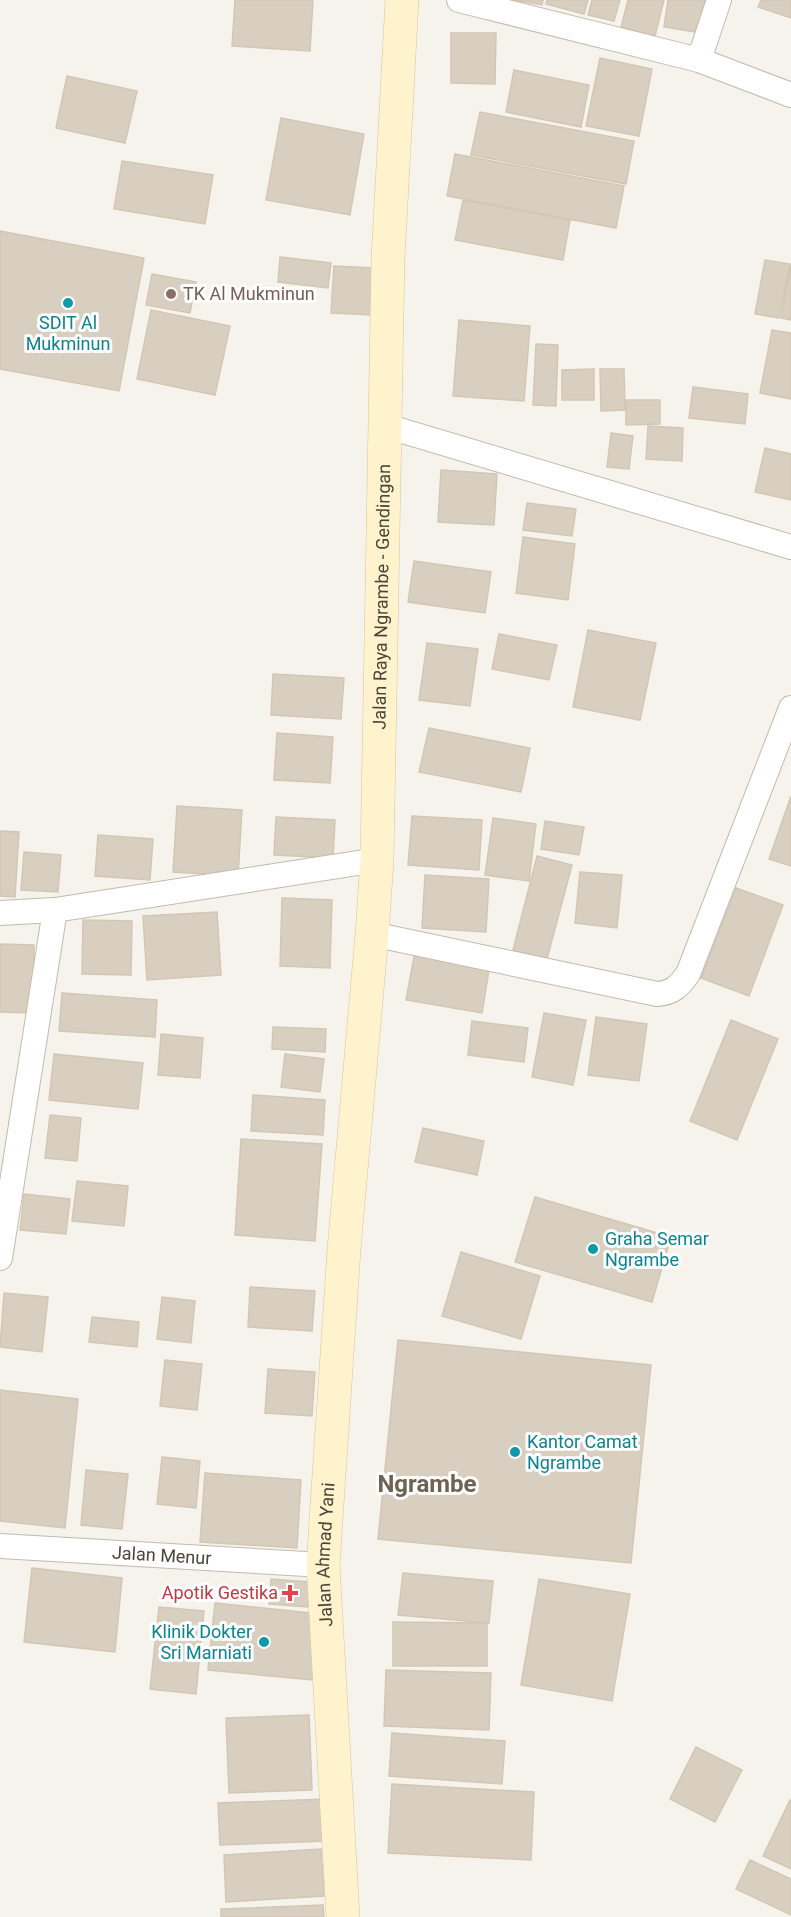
<svg xmlns="http://www.w3.org/2000/svg" width="791" height="1917" font-family="Roboto,sans-serif">
<style>
.building{fill:#d8cfc1;stroke:#d3c7b4;stroke-width:1.5}
.lines{fill:none;stroke-linecap:round;stroke-linejoin:round}
.street-casing{stroke:#c2bbae;stroke-width:26}
.secondary-casing{stroke:#d6c79b;stroke-width:34}
.street{stroke:#fff;stroke-width:24}
.secondary{stroke:#fff3cd;stroke-width:33}
.education-dot{fill:#8d6e63;stroke:#fff;stroke-width:2}
.culture-dot{fill:#0f9aa8;stroke:#fff;stroke-width:2}
.health-dot{fill:#e0444e;stroke:#fff;stroke-width:2}
.labels{text-anchor:middle;stroke-width:6;stroke-linejoin:round;paint-order:stroke}
.education-label{font-size:18px;fill:#785e54;stroke:#fff;text-anchor:start}
.culture-label{font-size:18px;fill:#0d838f;stroke:#fff;text-anchor:start}
.street-label{font-size:18px;fill:#4b4439;stroke:#fff}
.health-label{font-size:18px;fill:#be3a42;stroke:#fff;text-anchor:end}
.district-label{font-size:24px;font-weight:bold;fill:#6e6250;stroke:#fff}
</style>
<rect width="100%" height="100%" fill="#f6f3ec"/>
<!-- building -->
<path class="building" d="M235 0H313L310 51 232 46Z
M513 0H543L542 5Z
M547 0H588L584 14 546 4Z
M592 0H620L614 21 588 15Z
M628 0H664L655 36 621 27Z
M668 0H711L706 34 664 27Z
M761 0H791V18L758 7Z
M451 33H496L495 84 451 83Z
M600 58 652 69 639 136 586 126Z
M514 70 589 85 581 127 506 112Z
M67 76 137 91 125 143 56 128Z
M480 112 634 141 626 184 471 155Z
M281 118 364 134 350 215 266 200Z
M455 154 624 186 616 228 447 196Z
M122 161 213 175 205 224 114 209Z
M463 200 570 220 563 260 455 240Z
M0 231 144 258 119 391 0 369Z
M280 257 331 263 328 288 278 282Z
M765 260 790 264 779 318 755 314Z
M791 265V320L781 318Z
M334 266 375 268 373 315 331 313Z
M152 274 196 282 190 313 146 305Z
M151 310 230 326 215 395 137 379Z
M459 320 530 326 524 401 453 396Z
M772 330 791 333V399L760 393Z
M536 344 558 345 556 406 533 405Z
M594 369V400H562V370Z
M600 369H624L625 410 601 411Z
M693 387 748 394 745 424 689 418Z
M626 400H660V424L626 425Z
M648 426 683 428 682 461 646 459Z
M611 433 633 436 629 469 607 467Z
M765 448 791 454V500L755 492Z
M441 470 497 474 494 525 438 522Z
M527 503 576 509 572 536 523 530Z
M523 537 575 544 568 600 516 593Z
M414 561 491 572 485 613 408 602Z
M588 630 656 643 640 720 573 707Z
M499 634 557 645 549 680 492 669Z
M427 643 478 649 470 706 419 700Z
M273 674 344 678 341 719 271 715Z
M429 728 530 748 521 792 419 772Z
M277 733 333 737 330 783 274 780Z
M791 796V866L769 859Z
M177 806 242 810 238 876 173 872Z
M412 816 482 820 479 870 408 865Z
M276 817 335 820 333 858 274 855Z
M493 818 536 824 529 881 485 875Z
M545 821 584 827 579 855 541 849Z
M0 831 19 832 15 897 0 896Z
M98 835 153 839 150 880 95 876Z
M24 852 61 855 58 892 21 890Z
M537 856 572 865 547 959 513 950Z
M580 872 622 875 617 928 575 923Z
M425 875 489 879 486 932 422 928Z
M736 888 783 905 749 996 701 978Z
M282 898 332 900 330 968 280 966Z
M217 912 221 975 147 980 143 916Z
M83 920 132 921 131 975 82 974Z
M0 944 34 945 33 1013 0 1012Z
M415 951 490 964 482 1013 406 1000Z
M62 993 157 1000 155 1037 59 1031Z
M544 1013 586 1020 573 1085 532 1077Z
M596 1017 647 1024 639 1081 588 1075Z
M731 1020 778 1039 737 1140 690 1121Z
M472 1021 528 1028 524 1062 468 1055Z
M273 1027 326 1029 325 1052 272 1049Z
M161 1034 203 1038 200 1078 158 1075Z
M54 1054 143 1063 138 1109 49 1100Z
M285 1054 324 1059 320 1092 281 1087Z
M253 1095 325 1100 323 1135 251 1131Z
M50 1115 81 1118 77 1161 45 1158Z
M423 1128 484 1141 477 1175 415 1162Z
M241 1139 322 1144 315 1241 235 1235Z
M77 1181 128 1186 124 1226 72 1221Z
M24 1194 70 1199 66 1234 20 1230Z
M535 1197 671 1237 652 1302 515 1262Z
M461 1252 540 1276 521 1339 442 1316Z
M250 1287 315 1291 312 1331 248 1327Z
M4 1293 48 1297 42 1352 0 1347Z
M162 1297 195 1301 191 1343 157 1339Z
M92 1317 139 1322 137 1347 89 1342Z
M398 1340 651 1365 631 1563 378 1539Z
M165 1360 202 1364 197 1410 160 1406Z
M268 1369 315 1372 312 1416 265 1413Z
M0 1390 78 1399 65 1528 0 1521Z
M162 1457 200 1461 196 1508 157 1504Z
M86 1470 128 1474 122 1529 81 1525Z
M205 1473 301 1480 297 1548 200 1542Z
M32 1568 122 1578 115 1652 24 1642Z
M403 1573 493 1581 489 1623 398 1615Z
M271 1579 310 1582 308 1607 269 1604Z
M539 1579 630 1594 612 1701 521 1685Z
M215 1603 320 1614 313 1680 208 1670Z
M159 1607 204 1611 196 1694 150 1689Z
M393 1622 487 1623V1666H393Z
M386 1670 491 1673 489 1730 384 1726Z
M309 1715 312 1790 229 1793 226 1718Z
M392 1733 505 1741 502 1784 389 1776Z
M696 1747 742 1770 715 1822 670 1799Z
M392 1784 534 1792 531 1860 388 1853Z
M325 1799 327 1841 220 1845 218 1803Z
M790 1800 791 1801V1869L763 1856Z
M321 1849 324 1896 226 1902 224 1855Z
M750 1860 791 1879V1915L736 1889Z
M323 1905 324 1917H221V1909Z"/>
<g class="lines">
<defs>
<g id="street">
<path d="M459 0 699 60 791 95"/>
<path d="M699 60 719 0"/>
<path d="M386 426 791 547"/>
<path d="M0 913 55 910 377 860"/>
<path d="M372 934 657 994C673 993 679 986 688 974L791 708"/>
<path d="M0 1258 55 910"/>
<path id="s1" d="M0 1546 323 1565"/>
</g>
<g id="secondary">
<path id="s2" d="M343 1917 323 1565 344 1249 372 934 377 860 388 259 402 0"/>
</g>
</defs>
<!-- street casing -->
<use href="#street" class="street-casing"/>
<!-- secondary casing -->
<use href="#secondary" class="secondary-casing"/>
<!-- street -->
<use href="#street" class="street"/>
<!-- secondary -->
<use href="#secondary" class="secondary"/>
</g>
<!-- markers -->
<circle class="education-dot" cx="171" cy="294" r="6"/>
<g class="culture-dot">
<circle cx="68" cy="303" r="6"/>
<circle cx="593" cy="1249" r="6"/>
<circle cx="515" cy="1452" r="6"/>
<circle cx="264" cy="1642" r="6"/>
</g>
<path class="health-dot" d="M287 1584h6v6h6v6h-6v6h-6v-6h-6v-6h6z"/>
<g class="labels">
<!-- education labels -->
<g class="education-label">
<text x="183" y="300">TK Al Mukminun</text>
</g>
<!-- culture labels -->
<g class="culture-label">
<text x="68" y="329" text-anchor="middle">SDIT Al<tspan x="68" dy="21">Mukminun</tspan></text>
<text x="605" y="1245">Graha Semar<tspan x="605" dy="21">Ngrambe</tspan></text>
<text x="527" y="1448">Kantor Camat<tspan x="527" dy="21">Ngrambe</tspan></text>
<text x="252" y="1638" text-anchor="end">Klinik Dokter<tspan x="252" dy="21">Sri Marniati</tspan></text>
</g>
<!-- street labels -->
<g class="street-label">
<text dy="6" stroke="none"><textPath href="#s2" startOffset="1323">Jalan Raya Ngrambe - Gendingan</textPath></text>
<text dy="6" stroke="none"><textPath href="#s2" startOffset="363">Jalan Ahmad Yani</textPath></text>
<text dy="6" stroke="none"><textPath href="#s1" startOffset="162">Jalan Menur</textPath></text>
</g>
<!-- health labels -->
<g class="health-label">
<text x="278" y="1599">Apotik Gestika</text>
</g>
<!-- district labels -->
<g class="district-label">
<text x="427" y="1492">Ngrambe</text>
</g>
</g>
</svg>
